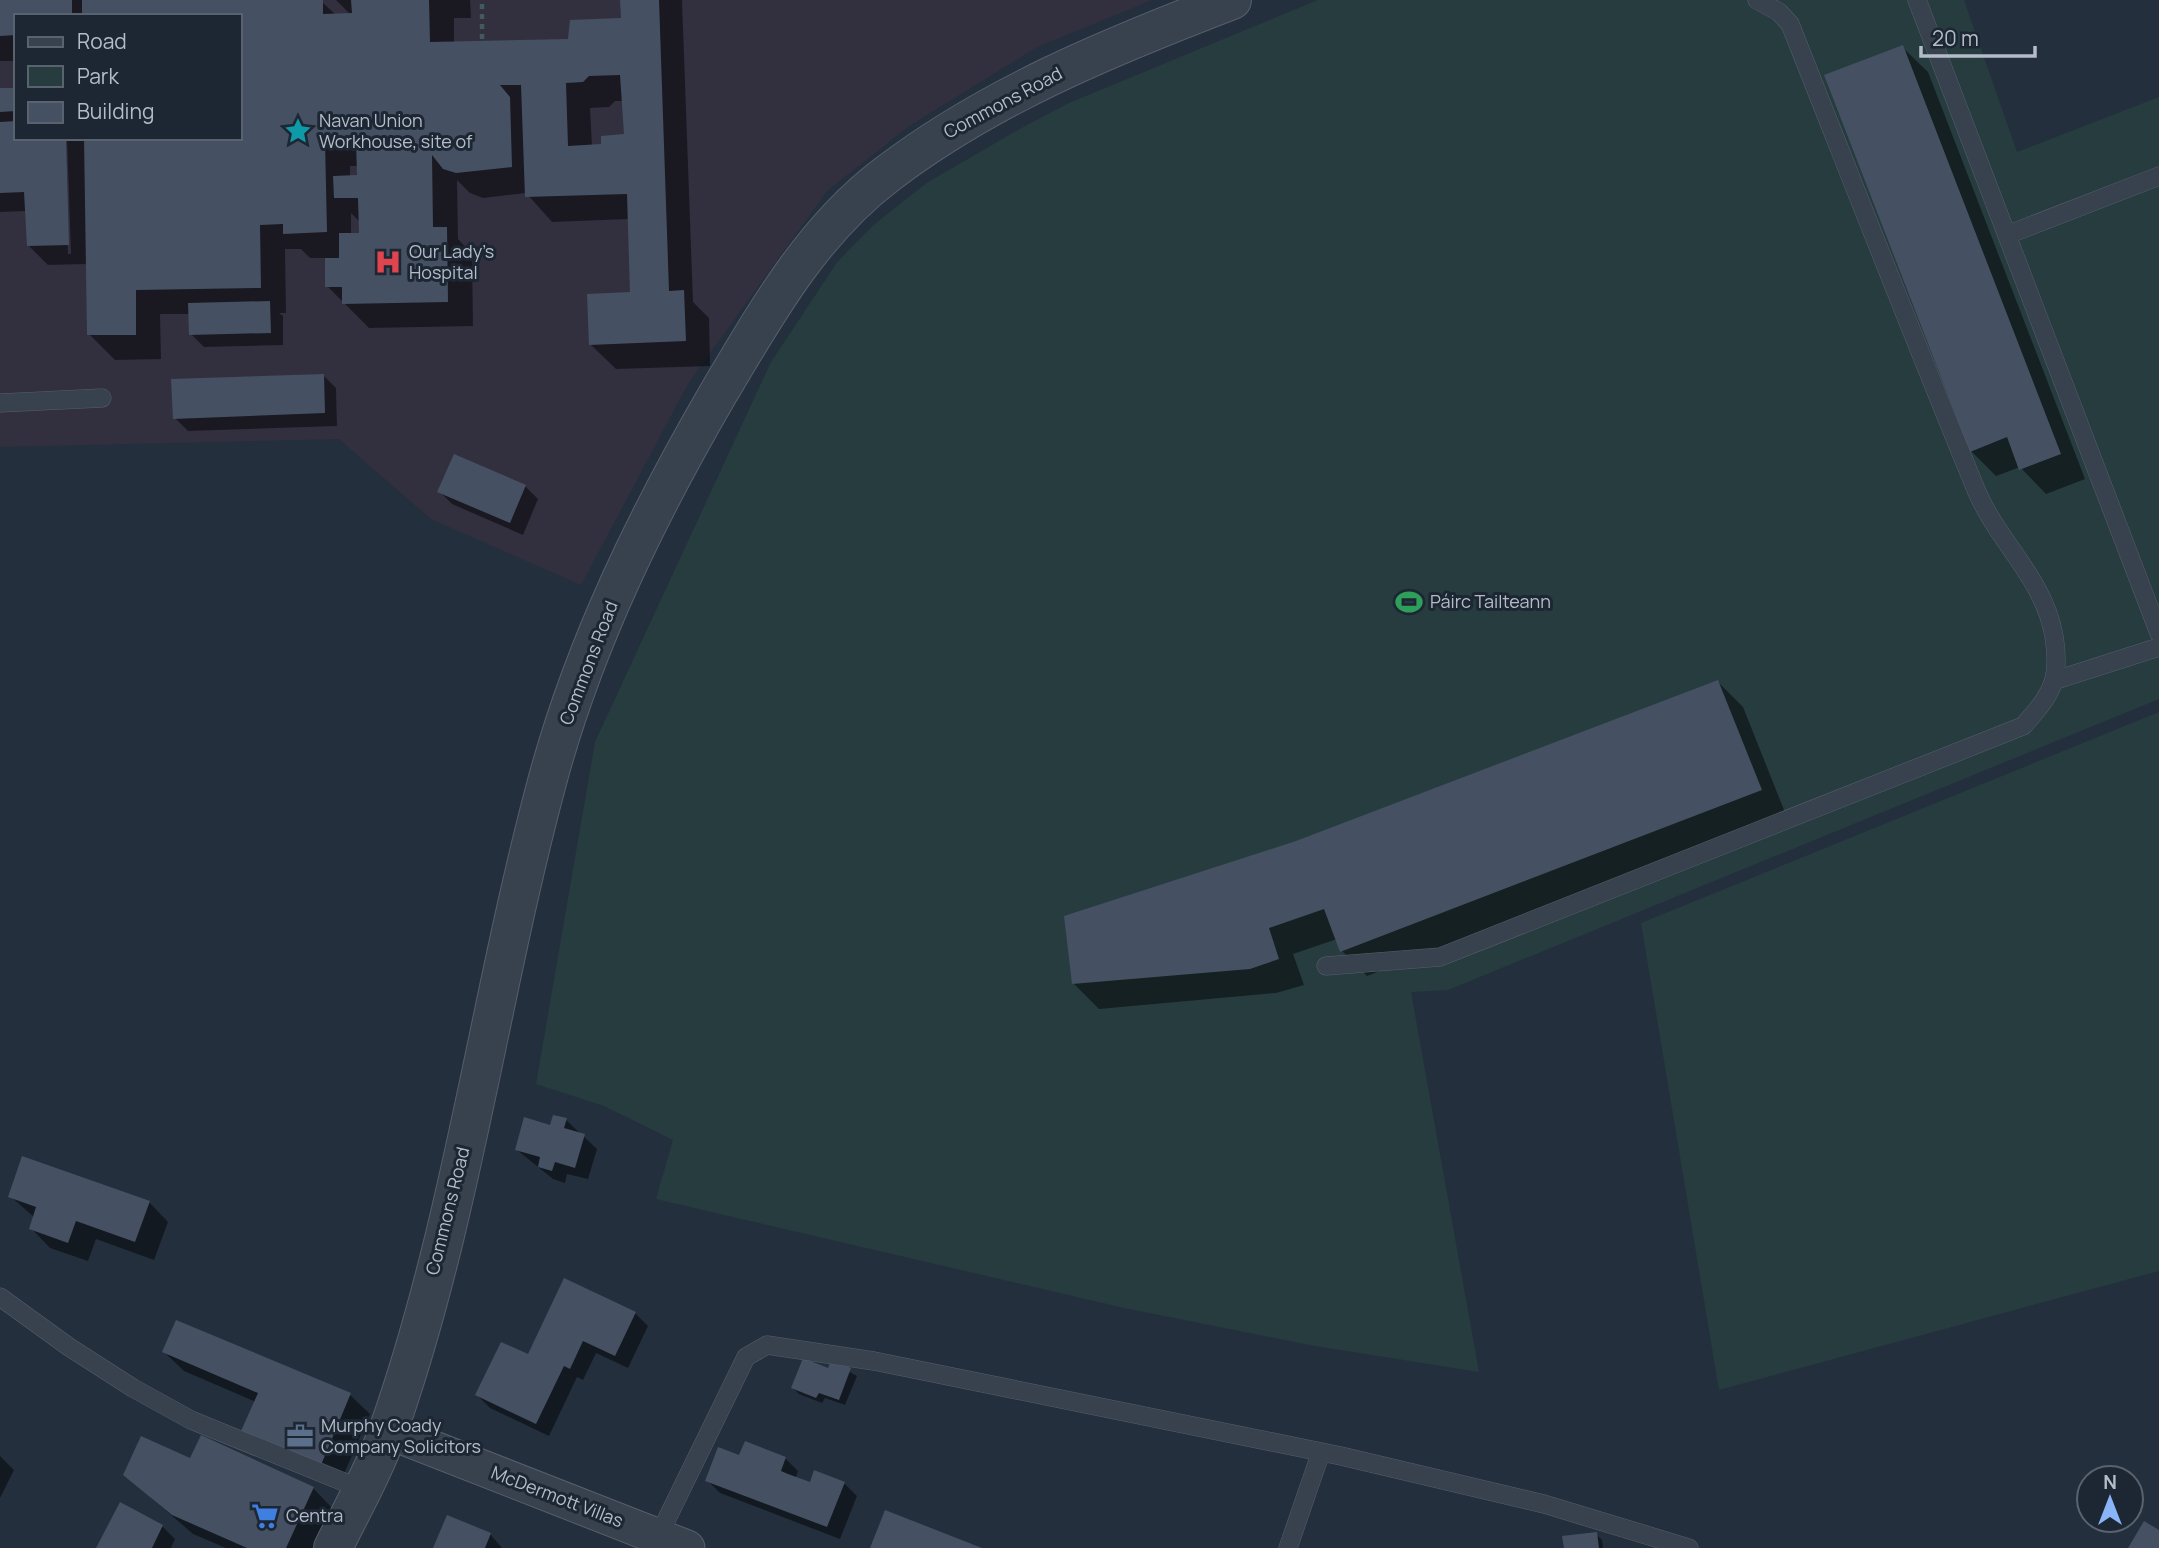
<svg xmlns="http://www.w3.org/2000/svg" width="2159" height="1548" font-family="Manrope,sans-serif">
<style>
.medical{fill:#32303f;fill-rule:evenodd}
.green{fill:#263c3f}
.shadow{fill:#0007;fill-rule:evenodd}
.building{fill:#455162;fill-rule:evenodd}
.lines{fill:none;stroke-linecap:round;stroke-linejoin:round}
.service-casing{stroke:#565f6c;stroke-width:19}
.minor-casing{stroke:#565f6c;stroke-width:37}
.tertiary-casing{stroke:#565f6c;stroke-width:40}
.path{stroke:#44595c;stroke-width:4.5;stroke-dasharray:5 5;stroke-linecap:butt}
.service{stroke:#38414e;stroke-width:18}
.minor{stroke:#38414e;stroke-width:35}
.tertiary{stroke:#38414e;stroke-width:38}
.labels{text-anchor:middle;stroke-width:6;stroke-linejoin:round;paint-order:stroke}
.street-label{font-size:18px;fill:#b4bcc9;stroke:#1d2633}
.poi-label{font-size:18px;fill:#b4bcc9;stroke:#1d2633;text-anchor:start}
</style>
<rect width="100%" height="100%" fill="#242f3e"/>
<!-- medical -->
<path class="medical" d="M0 0H1152L1037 47 909 126 827 191 689 382 581 585 431 519 339 439 0 447ZM16 16H240V138H16Z"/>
<!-- green -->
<path class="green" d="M1318 0H1964L2017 152 2159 97V699L1448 990 1411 992 1479 1372 1315 1346 1124 1308 656 1199 673 1140 604 1106 536 1084 595 742 771 362 838 261 876 223 928 182 1025 126 1069 103Z
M2159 712V1271L1719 1390 1641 923Z"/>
<!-- shadow -->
<path class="shadow" d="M0 0H309L322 2 336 15H351L336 0H470L471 18H454V44L570 41 622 20V0H682L693 302 709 318 710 366 616 369 590 344 632 294 629 219 552 222 526 193 483 198 470 193 457 180 458 239 472 254 473 326 369 328 327 286 326 258H310L301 249H285L286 313H279L283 316V345L204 347 191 334 190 314H160L161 359 115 360 89 334 88 264 48 265 28 245 27 211 0 212V90H16V138H81L86 143 240 138V16H16V61H0ZM615 101H623L625 135 603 146H592L590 108 609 107ZM64 139H67L71 254H68ZM350 166H358V177H350ZM351 213 360 222 361 235H351Z
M1902 47 1928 72 2085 479 2046 494 2020 467 1996 476 1971 451Z
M323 375 336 388 337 426 188 431 175 418Z
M525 486 538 499 523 535 452 504 439 491Z
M1718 682 1743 707 1786 815 1367 976 1342 951 1337 939 1293 954 1304 985 1276 993 1099 1009 1073 983 1297 842Z
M566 1120 597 1149 588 1179 567 1174 565 1183 553 1179 517 1150Z
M10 1196 149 1202 168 1222 154 1260 96 1239 88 1261 50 1248 31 1228 34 1217Z
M635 1313 648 1326 628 1368 596 1353 583 1380 577 1377 549 1436 490 1408 477 1395 528 1357Z
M177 1322 350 1395 370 1414 340 1483 256 1402 184 1371 164 1352Z
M832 1362 857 1376 845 1405 825 1398 822 1403 799 1394 793 1388 829 1370Z
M0 1456 14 1470 0 1498Z
M740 1458H785L798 1471 795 1479 810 1485 844 1483 857 1496 840 1539 720 1493 707 1480Z
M191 1461 313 1488 332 1508 314 1548H226L193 1534 125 1475Z
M162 1526 175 1539 171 1548H98Z
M490 1534 502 1548H435Z
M1596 1534 1602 1540 1603 1548H1566Z"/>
<!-- building -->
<path class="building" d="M0 0H72V16H16V35L0 36Z
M82 0H323V14L352 13 351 0H429L430 42 568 39 570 20 621 18 620 0H659L669 291 684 290 686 341 589 345 587 294 630 292 627 194 525 197 521 85H500L510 97 512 167 456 173 443 169 432 155 433 227H447L448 302 342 304V287H325V258H339V233H359L358 198H334L333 176 357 175 356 141H325L327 232 283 234V224L260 225 261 288 136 290V335H87L84 138H240V16H82ZM620 75 624 134 601 136V144L568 146 566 83 583 82 589 76Z
M1903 45 2061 454 2019 470 2007 437 1970 452 1824 75Z
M0 88H16V111L0 112Z
M16 121V138H66L69 245 27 246 24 192 0 193V122Z
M270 301 271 333 189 335 188 303Z
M324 374 325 413 173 419 171 379Z
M454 454 526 485 510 523 437 492Z
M1718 680 1762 790 1340 952 1324 909 1269 928 1279 959 1250 969 1072 984 1064 916 1296 841Z
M553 1115 567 1118 564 1128 585 1134 575 1168 555 1162 552 1171 538 1167 540 1157 515 1150 524 1117 550 1125Z
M22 1156 150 1201 135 1242 76 1221 68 1243 29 1229 36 1207 8 1197Z
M564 1278 636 1312 615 1356 583 1341 570 1369 564 1366 536 1424 475 1395 501 1342 528 1354Z
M176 1320 351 1393 321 1465 241 1431 258 1393 162 1352Z
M803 1358 828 1368 831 1360 851 1368 839 1400 819 1393 816 1398 791 1388Z
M201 1435 314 1487 286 1548H247L172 1515 123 1475 141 1436 190 1458Z
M745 1441 786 1457 781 1471 788 1474 810 1482 814 1470 845 1482 827 1527 705 1481 718 1447 739 1455Z
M120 1502 163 1525 152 1548H96Z
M885 1510 982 1548H870Z
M447 1515 491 1533 485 1548H433Z
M2144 1521 2159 1530V1548H2128Z
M1597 1532 1599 1548H1564L1562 1536Z"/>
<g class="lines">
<defs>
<path id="service" d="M1917 0 2159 633
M2007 235 2159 176
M0 403 102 398
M2056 680 2159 647
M1326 966 1440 957 2023 726C2052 694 2061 680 2054 636 2044 579 1999 543 1977 492 1913 337 1852 180 1790 24L1779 12 1757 0
M0 1297 69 1347 133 1388 191 1420 361 1489
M658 1537 746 1357 767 1345 874 1361 1341 1456 1544 1504 1689 1548
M1288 1548 1321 1452"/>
<path id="minor" d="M388 1431 687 1548"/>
<path id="tertiary" d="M333 1548C352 1509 375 1469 389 1428 462 1220 490 994 547 782 584 644 648 514 719 392 766 313 812 231 886 175 989 96 1112 46 1232 0"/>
</defs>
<!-- service casing -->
<use href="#service" class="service-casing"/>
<!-- minor casing -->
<use href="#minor" class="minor-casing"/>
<!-- tertiary casing -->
<use href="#tertiary" class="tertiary-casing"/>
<!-- path -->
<path class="path" d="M482 4V41"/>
<!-- service -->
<use href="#service" class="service"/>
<!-- minor -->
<use href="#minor" class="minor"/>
<!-- tertiary -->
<use href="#tertiary" class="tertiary"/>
</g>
<!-- icons -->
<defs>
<symbol id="sight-bare" viewBox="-9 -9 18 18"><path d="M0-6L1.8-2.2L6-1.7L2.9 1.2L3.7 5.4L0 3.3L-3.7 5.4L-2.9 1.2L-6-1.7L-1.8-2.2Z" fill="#0f9aa8" stroke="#1d2633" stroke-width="2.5" paint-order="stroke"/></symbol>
<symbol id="hospital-bare" viewBox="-9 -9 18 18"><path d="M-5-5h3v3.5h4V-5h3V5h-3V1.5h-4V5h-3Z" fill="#e0444e" stroke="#1d2633" stroke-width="2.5" paint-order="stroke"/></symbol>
<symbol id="stadium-bare" viewBox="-9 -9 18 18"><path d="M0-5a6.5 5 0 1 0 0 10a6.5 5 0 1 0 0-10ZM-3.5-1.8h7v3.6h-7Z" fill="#2e9e5b" stroke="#1d2633" stroke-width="2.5" paint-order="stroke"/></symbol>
<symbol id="office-bare" viewBox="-9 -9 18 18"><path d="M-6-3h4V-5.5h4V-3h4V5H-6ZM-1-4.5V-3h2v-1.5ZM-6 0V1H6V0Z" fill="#5c6f8a" stroke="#1d2633" stroke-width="2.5" paint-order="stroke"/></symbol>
<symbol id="supermarket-bare" viewBox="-9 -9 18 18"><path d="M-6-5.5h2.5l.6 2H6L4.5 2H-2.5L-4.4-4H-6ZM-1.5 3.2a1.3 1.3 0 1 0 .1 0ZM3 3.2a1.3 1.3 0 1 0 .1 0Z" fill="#3f7fe0" stroke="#1d2633" stroke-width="2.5" paint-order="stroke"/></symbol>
</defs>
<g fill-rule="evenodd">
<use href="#sight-bare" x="279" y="112" width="38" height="38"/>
<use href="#hospital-bare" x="369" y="243" width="38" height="38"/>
<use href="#stadium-bare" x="1390" y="583" width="38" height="38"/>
<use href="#office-bare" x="281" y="1417" width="38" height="38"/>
<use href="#supermarket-bare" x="246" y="1497" width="38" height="38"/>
</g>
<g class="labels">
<!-- street labels -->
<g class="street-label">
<text transform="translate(1003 103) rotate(-28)" y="6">Commons Road</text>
<text transform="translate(589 663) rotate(-69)" y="6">Commons Road</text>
<text transform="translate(448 1211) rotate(-76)" y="6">Commons Road</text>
<text transform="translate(557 1497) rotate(21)" y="6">McDermott Villas</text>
</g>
<!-- poi labels -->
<g class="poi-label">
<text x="319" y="127">Navan Union<tspan x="319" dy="21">Workhouse, site of</tspan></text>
<text x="409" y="258">Our Lady’s<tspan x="409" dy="21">Hospital</tspan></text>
<text x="1430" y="608">Páirc Tailteann</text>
<text x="321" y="1432">Murphy Coady<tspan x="321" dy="21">Company Solicitors</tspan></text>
<text x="286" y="1522">Centra</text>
</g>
</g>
<!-- legend -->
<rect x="14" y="14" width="228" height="126" fill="#1d2633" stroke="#59626f" stroke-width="2"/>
<rect x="28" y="37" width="35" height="10" fill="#38414e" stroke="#59626f" stroke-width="2"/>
<text x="77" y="49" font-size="21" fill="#b4bcc9">Road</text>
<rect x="28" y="66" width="35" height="21" fill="#263c3f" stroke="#59626f" stroke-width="2"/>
<text x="77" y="84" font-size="21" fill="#b4bcc9">Park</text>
<rect x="28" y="102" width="35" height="21" fill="#455162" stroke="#59626f" stroke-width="2"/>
<text x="77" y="119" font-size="21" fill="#b4bcc9">Building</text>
<!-- north arrow -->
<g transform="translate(2110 1499)"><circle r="33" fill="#1d2633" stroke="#59626f" stroke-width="2"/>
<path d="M0-5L12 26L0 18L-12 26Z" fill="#8ab4f8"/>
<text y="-10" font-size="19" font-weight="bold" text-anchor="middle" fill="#b4bcc9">N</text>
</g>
<!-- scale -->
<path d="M1921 46v10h114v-10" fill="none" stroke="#b4bcc9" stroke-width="3.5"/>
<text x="1932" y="46" font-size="21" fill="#b4bcc9" stroke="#1d2633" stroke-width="5" paint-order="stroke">20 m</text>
</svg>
